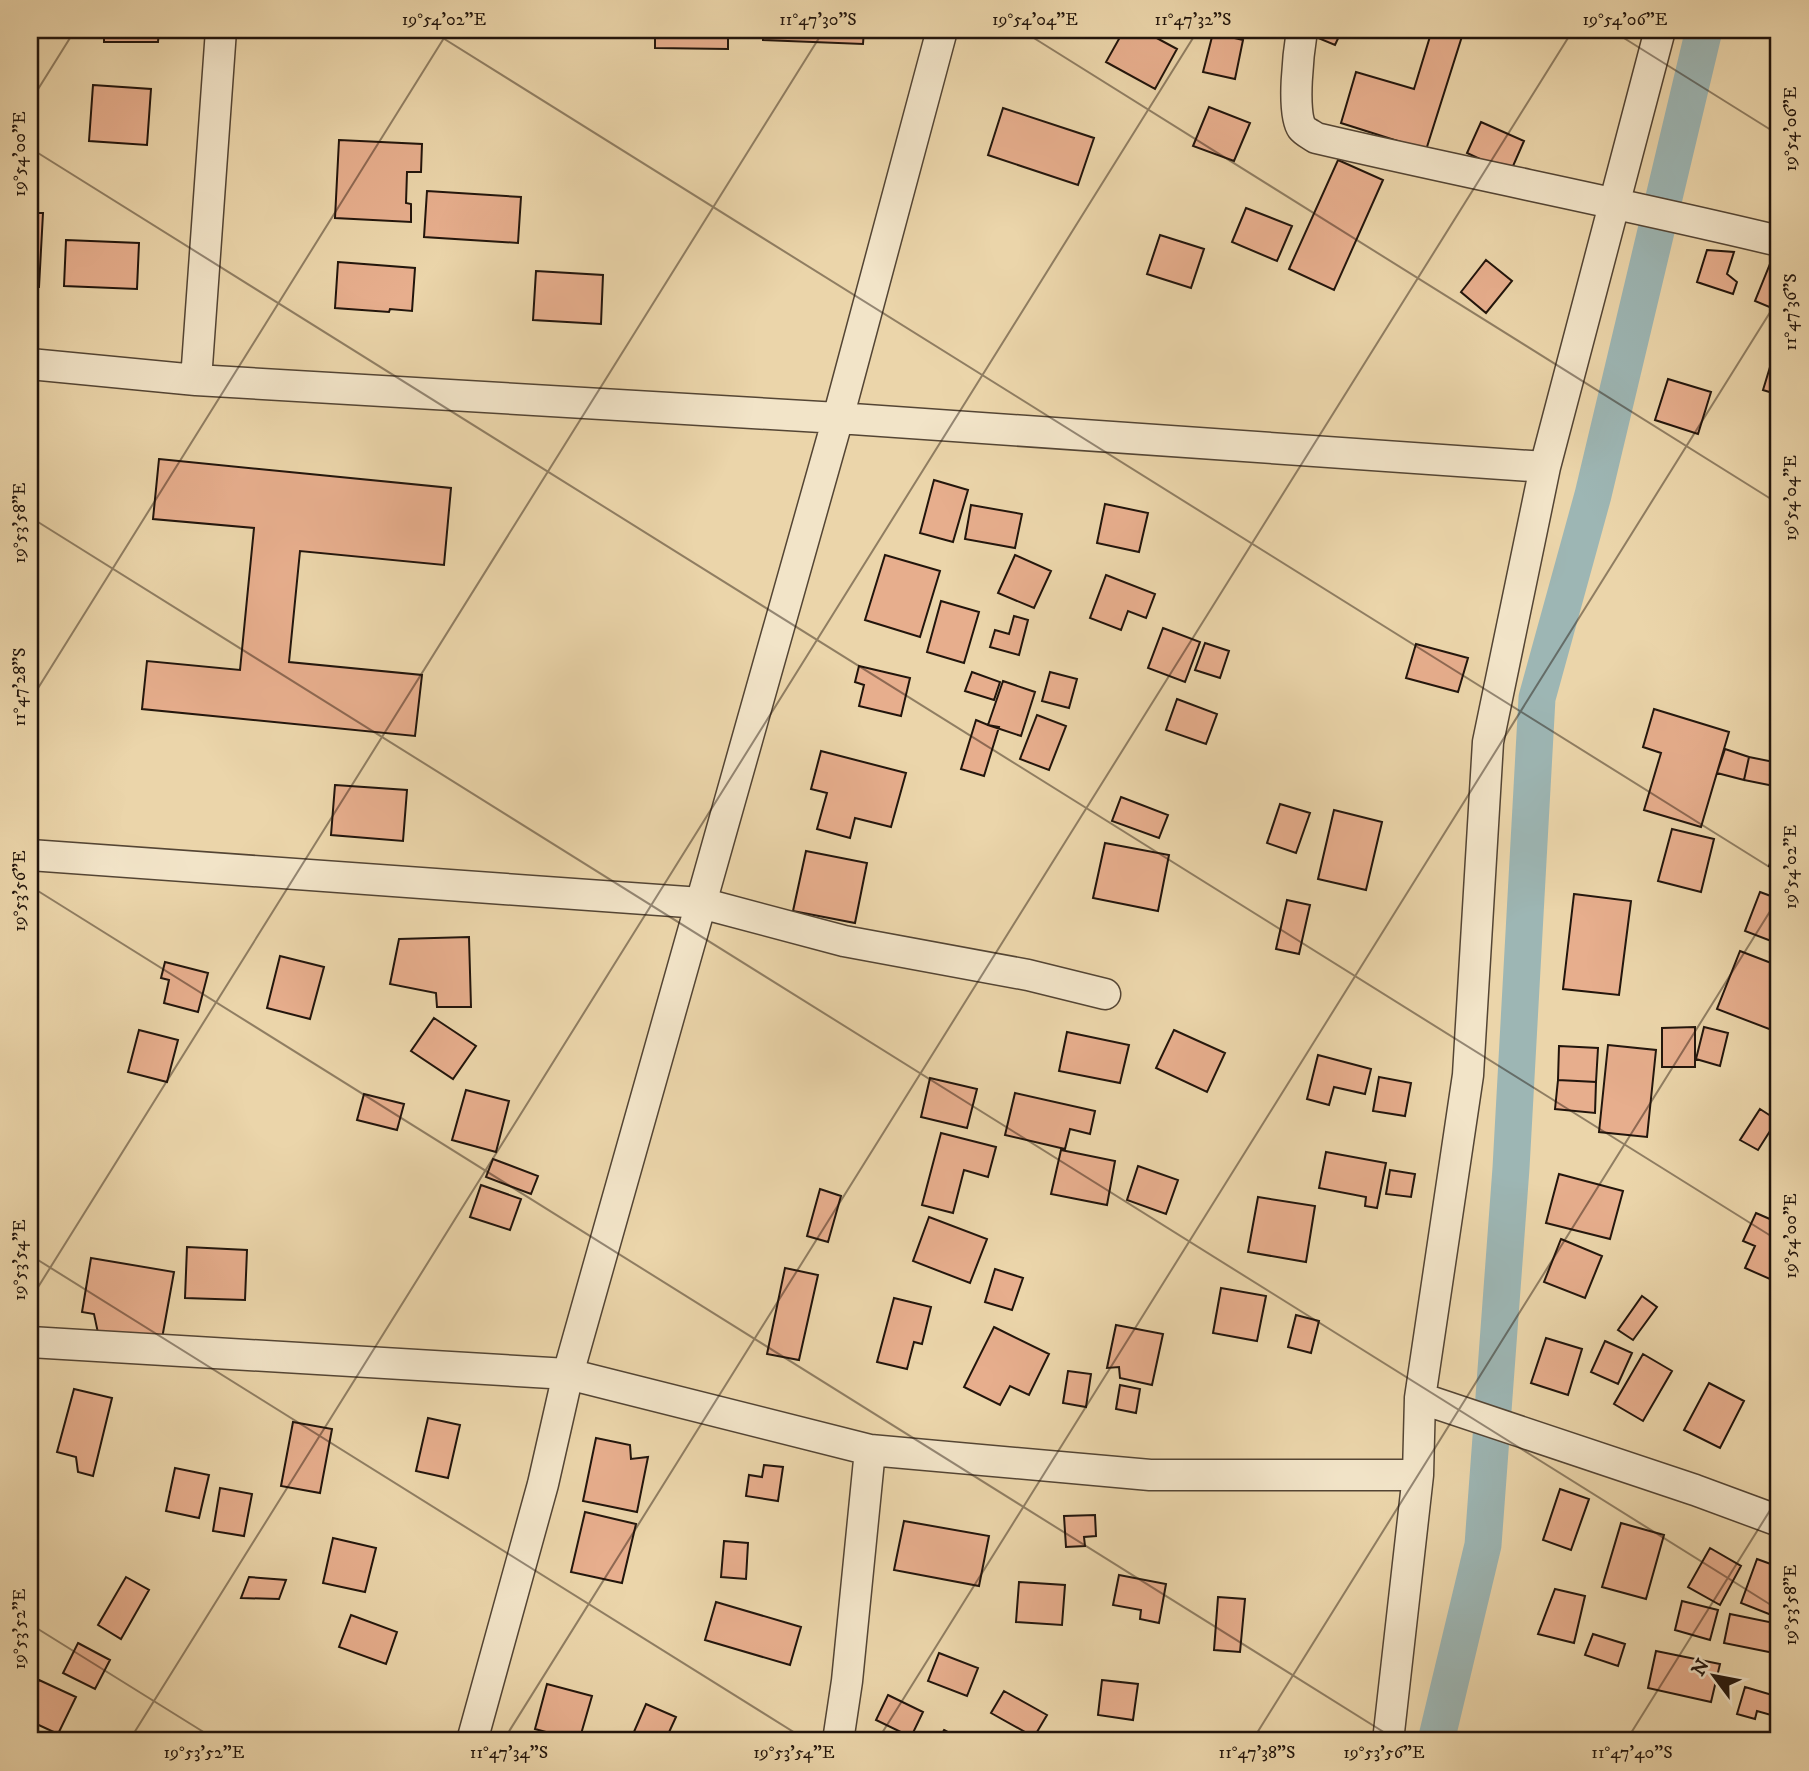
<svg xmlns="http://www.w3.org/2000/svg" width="1809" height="1771" font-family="'IM FELL DW Pica',serif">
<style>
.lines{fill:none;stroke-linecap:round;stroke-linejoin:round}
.canal{stroke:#9db6b4;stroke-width:37}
.building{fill:#e7ae8d;stroke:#22150c;stroke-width:2}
.minor-casing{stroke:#544534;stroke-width:33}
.minor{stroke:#f2e4c8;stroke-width:30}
.ticks{fill:none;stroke:#22150c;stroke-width:2;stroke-opacity:0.45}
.neatline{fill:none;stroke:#22150c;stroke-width:2.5}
.ticks-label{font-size:18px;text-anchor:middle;fill:#22150c}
</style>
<rect width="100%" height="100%" fill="#ebd5aa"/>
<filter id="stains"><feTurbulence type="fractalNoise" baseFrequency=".00286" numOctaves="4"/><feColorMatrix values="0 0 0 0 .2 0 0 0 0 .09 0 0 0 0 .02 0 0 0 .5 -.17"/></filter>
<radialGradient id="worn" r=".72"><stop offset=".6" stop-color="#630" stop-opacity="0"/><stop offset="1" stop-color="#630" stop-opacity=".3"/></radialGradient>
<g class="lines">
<!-- canal -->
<path class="canal" d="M1436 1741 1483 1545 1511 1168 1537 698 1593 495 1704 30"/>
</g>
<!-- building -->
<path class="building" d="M104 30H159L158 42H104Z
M655 30H728V49L655 48Z
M763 30H864L863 44 763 40Z
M1124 30H1142L1177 49 1155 89 1106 62Z
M1307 30H1342L1335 45 1306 33Z
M1432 30H1464L1426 150 1341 123 1356 72 1414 89Z
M1213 33 1243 40 1235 79 1203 72Z
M93 85 151 89 147 145 89 141Z
M1209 107 1250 123 1234 161 1193 146Z
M1003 108 1094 138 1078 185 988 155Z
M1481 122 1524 141 1510 173 1467 153Z
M339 140 422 144 421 172H407L406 203 411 204V222L335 218Z
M1338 160 1383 180 1334 290 1289 269Z
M427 191 521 197 518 243 424 237Z
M1246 208 1292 226 1277 261 1232 242Z
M30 213H43L39 287 30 286Z
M1160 235 1204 249 1191 288 1147 274Z
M66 240 139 243 137 289 64 286Z
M1707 250 1734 252 1727 274 1737 282 1733 294 1697 282Z
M1774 254 1779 256V311L1755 301Z
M1486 260 1512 281 1486 313 1461 292Z
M338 262 415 268 412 311 390 309 389 312 335 308Z
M536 271 603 275 601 324 533 320Z
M1777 344H1779V395L1763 390Z
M1668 379 1711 392 1698 434 1655 420Z
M159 459 451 488 444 565 300 551 289 662 422 675 415 736 142 709 147 661 240 670 254 528 153 519Z
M934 480 968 490 953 542 920 533Z
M1105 504 1148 513 1139 552 1097 543Z
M971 505 1022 514 1015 548 965 539Z
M885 555 940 571 920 637 865 620Z
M1015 555 1051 571 1034 608 998 593Z
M1106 575 1155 594 1146 618 1128 611 1121 630 1090 618Z
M941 601 979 612 964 663 927 652Z
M1014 616 1028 620 1019 655 990 647 995 630 1009 634Z
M1163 628 1200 642 1185 682 1148 668Z
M1205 643 1229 651 1220 678 1195 670Z
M1416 644 1468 658 1458 692 1406 678Z
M859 666 910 678 901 716 859 706 864 685 855 682Z
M972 672 1000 682 994 700 965 691Z
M1050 672 1077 679 1069 708 1042 701Z
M1003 681 1035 692 1021 736 988 725Z
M1177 699 1217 714 1206 744 1166 730Z
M1654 709 1729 732 1701 827 1644 810 1661 753 1643 747Z
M1037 715 1066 726 1049 770 1020 759Z
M976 720 988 725 999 727 984 776 961 769Z
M1725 749 1749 757 1744 780 1717 773Z
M821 751 906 773 891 827 855 818 850 838 817 829 827 793 811 789Z
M1749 757 1779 763V787L1744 780Z
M335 785 407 790 403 841 331 835Z
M1121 797 1168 815 1159 838 1112 821Z
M1280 804 1310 813 1296 853 1267 843Z
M1334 810 1382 822 1366 890 1318 879Z
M1672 829 1714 839 1701 892 1658 881Z
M1779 836V869L1769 866Z
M1105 843 1169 855 1158 911 1093 898Z
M806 851 867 863 855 923 793 911Z
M1760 892 1779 899V944L1745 931Z
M1574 894 1631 901 1619 995 1563 989Z
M1287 900 1310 905 1299 954 1276 949Z
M469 937 471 1007H437L436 993 390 984 399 939Z
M1740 951 1779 966V1027L1777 1032 1717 1009Z
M280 956 324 967 310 1019 267 1008Z
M165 962 208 973 198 1012 164 1003 169 980 161 978Z
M434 1018 476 1046 453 1079 411 1051Z
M1695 1027V1067H1662V1028Z
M1704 1027 1728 1033 1720 1066 1696 1059Z
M139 1030 178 1040 167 1082 128 1072Z
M1174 1030 1225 1053 1207 1092 1156 1068Z
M1067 1032 1129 1045 1120 1083 1059 1071Z
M1608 1045 1656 1050 1647 1137 1599 1132Z
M1559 1046 1598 1048 1596 1082 1558 1080Z
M1318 1055 1371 1069 1365 1094 1334 1087 1329 1105 1307 1099Z
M1379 1077 1411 1083 1405 1116 1373 1111Z
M930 1078 977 1089 967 1128 921 1117Z
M1558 1080 1596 1082 1595 1113 1555 1109Z
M466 1090 509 1101 496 1152 452 1140Z
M1015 1093 1095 1111 1090 1134 1070 1129 1065 1149 1005 1135Z
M364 1094 404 1104 397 1130 357 1120Z
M1760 1109 1777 1120 1758 1150 1740 1140Z
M941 1133 996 1147 988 1177 964 1170 953 1213 922 1205Z
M1061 1150 1115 1161 1107 1205 1051 1194Z
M1326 1152 1386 1163 1377 1208 1365 1206 1366 1197 1319 1188Z
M493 1159 538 1176 531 1194 486 1177Z
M1138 1166 1178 1180 1166 1214 1127 1200Z
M1390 1170 1415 1174 1411 1197 1386 1194Z
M1559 1174 1623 1191 1610 1239 1546 1223Z
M481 1185 521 1199 510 1230 470 1217Z
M820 1189 841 1196 828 1242 807 1236Z
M1258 1197 1315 1206 1306 1262 1248 1252Z
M1756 1213 1779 1223V1283L1745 1268 1755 1246 1743 1241Z
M929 1217 987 1239 970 1283 913 1261Z
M1561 1239 1602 1256 1585 1298 1544 1282Z
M187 1247 247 1250 245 1300 185 1298Z
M91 1258 174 1272 161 1344 98 1333 94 1314 82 1312Z
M785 1268 818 1275 799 1360 767 1354Z
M995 1269 1023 1278 1012 1310 985 1302Z
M1221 1288 1266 1296 1257 1341 1213 1333Z
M1642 1296 1657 1307 1633 1340 1618 1330Z
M894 1298 931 1307 922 1344 914 1342 907 1369 877 1362Z
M1296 1315 1319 1321 1311 1353 1288 1347Z
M1116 1325 1163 1334 1152 1385 1120 1378 1119 1367 1107 1368Z
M994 1327 1049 1354 1029 1395 1010 1386 1000 1405 964 1387Z
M1546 1338 1582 1349 1568 1395 1531 1383Z
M1605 1341 1632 1353 1618 1384 1591 1372Z
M1643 1354 1672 1371 1643 1421 1614 1404Z
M1068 1371 1091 1374 1086 1407 1063 1403Z
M1709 1383 1744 1401 1720 1448 1684 1430Z
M1120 1385 1140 1389 1136 1413 1116 1409Z
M74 1389 112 1398 93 1476 78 1472 76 1457 57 1452Z
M428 1418 460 1425 448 1478 416 1471Z
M293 1422 332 1429 320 1493 281 1486Z
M596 1438 630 1445 631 1459 648 1457 637 1512 583 1501Z
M764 1465 783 1467 778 1501 746 1496 749 1475 762 1477Z
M175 1468 209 1475 199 1518 166 1511Z
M220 1488 252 1494 244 1536 213 1531Z
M1560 1489 1589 1499 1571 1550 1543 1540Z
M585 1512 636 1524 622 1583 571 1572Z
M1095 1515 1096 1536 1084 1537 1085 1546 1066 1547 1064 1516Z
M904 1521 989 1536 979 1586 894 1570Z
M1621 1523 1664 1535 1646 1599 1602 1587Z
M333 1538 376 1548 365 1592 323 1583Z
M724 1541 748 1543 746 1579 721 1577Z
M1710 1548 1741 1566 1720 1605 1688 1587Z
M1757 1559 1779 1567V1618L1741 1603Z
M1119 1575 1166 1584 1159 1623 1140 1619 1141 1610 1113 1605Z
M126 1577 149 1590 121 1639 98 1625Z
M249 1577 286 1580 279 1599 241 1598Z
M1019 1582 1065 1585 1062 1625 1016 1622Z
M1555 1589 1585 1596 1574 1643 1538 1634Z
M1218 1597 1245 1599 1240 1652 1214 1650Z
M1682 1601 1718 1610 1710 1640 1675 1630Z
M716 1602 801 1627 790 1665 705 1640Z
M1730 1614 1779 1624V1654L1724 1643Z
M351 1615 397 1632 386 1664 339 1647Z
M1593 1634 1625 1644 1618 1666 1585 1655Z
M78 1643 110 1660 95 1689 63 1673Z
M1656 1651 1720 1664 1711 1702 1648 1688Z
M939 1653 978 1668 967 1696 928 1681Z
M39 1680 76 1697 58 1734 30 1721V1700Z
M1102 1680 1138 1684 1133 1720 1098 1715Z
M547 1684 592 1696 579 1741 535 1729Z
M1745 1687 1779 1697 1778 1717 1757 1711 1755 1719 1737 1714Z
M1004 1691 1047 1715 1034 1737 991 1713Z
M888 1695 923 1712 911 1737 876 1720Z
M646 1704 676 1717 665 1741H630Z
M944 1730 964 1741H938Z
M30 1732 55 1741H30Z"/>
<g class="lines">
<defs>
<path id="minor" d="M1302 30C1299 49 1291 113 1302 128 1305 132 1312 135 1316 138 1470 174 1626 204 1779 241
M30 364 196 380 838 418 1545 467
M196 380 221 30
M30 855 701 903 844 941 1028 975 1105 994
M30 1342 568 1374 870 1450 1150 1475H1418L1420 1398 1468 1075 1488 742 1545 467 1660 30
M1420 1398 1695 1490 1779 1521
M472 1741 543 1484 568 1374 838 418 942 30
M838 1741 847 1681 870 1450
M1388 1741 1418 1475"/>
</defs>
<!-- minor casing -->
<use href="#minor" class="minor-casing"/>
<!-- minor -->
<use href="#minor" class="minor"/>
</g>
<!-- ticks -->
<path class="ticks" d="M430 30 1779 873M1021 30 1779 504M1611 30 1779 135M30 102 75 30M30 148 1779 1241M30 517 1779 1610M30 701 449 30M30 886 1398 1741M30 1255 808 1741M30 1300 824 30M30 1624 218 1741M129 1741 1198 30M503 1741 1573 30M877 1741 1779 298M1252 1741 1779 897M1626 1741 1779 1496"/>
<!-- margin -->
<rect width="1809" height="1771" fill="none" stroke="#ebd5aa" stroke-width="77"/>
<!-- north arrow -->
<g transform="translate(1714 1676) rotate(302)" stroke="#f2e4c8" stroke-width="5" paint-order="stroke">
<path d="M0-5L12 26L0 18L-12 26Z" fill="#22150c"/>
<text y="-10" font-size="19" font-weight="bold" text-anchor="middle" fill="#22150c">N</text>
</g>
<rect x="38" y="38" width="1732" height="1694" class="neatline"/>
<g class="ticks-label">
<text x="444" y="25">19°54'02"E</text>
<text x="818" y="25">11°47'30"S</text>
<text x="1035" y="25">19°54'04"E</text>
<text x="1193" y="25">11°47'32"S</text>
<text x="1625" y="25">19°54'06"E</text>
<text transform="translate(1790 129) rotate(-90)" y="6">19°54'06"E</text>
<text transform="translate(19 154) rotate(-90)" y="6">19°54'00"E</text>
<text transform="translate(1790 312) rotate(-90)" y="6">11°47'36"S</text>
<text transform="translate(1790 498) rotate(-90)" y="6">19°54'04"E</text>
<text transform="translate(19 523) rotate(-90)" y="6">19°53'58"E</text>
<text transform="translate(19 687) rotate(-90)" y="6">11°47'28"S</text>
<text transform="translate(1790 867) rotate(-90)" y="6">19°54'02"E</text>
<text transform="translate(19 891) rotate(-90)" y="6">19°53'56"E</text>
<text transform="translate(1790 1236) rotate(-90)" y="6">19°54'00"E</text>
<text transform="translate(19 1260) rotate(-90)" y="6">19°53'54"E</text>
<text transform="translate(1790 1605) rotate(-90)" y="6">19°53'58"E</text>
<text transform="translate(19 1629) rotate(-90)" y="6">19°53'52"E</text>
<text x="204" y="1758">19°53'52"E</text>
<text x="509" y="1758">11°47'34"S</text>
<text x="794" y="1758">19°53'54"E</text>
<text x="1257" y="1758">11°47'38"S</text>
<text x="1384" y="1758">19°53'56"E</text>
<text x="1632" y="1758">11°47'40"S</text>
</g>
<rect width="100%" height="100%" filter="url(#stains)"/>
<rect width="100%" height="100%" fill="url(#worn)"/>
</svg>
